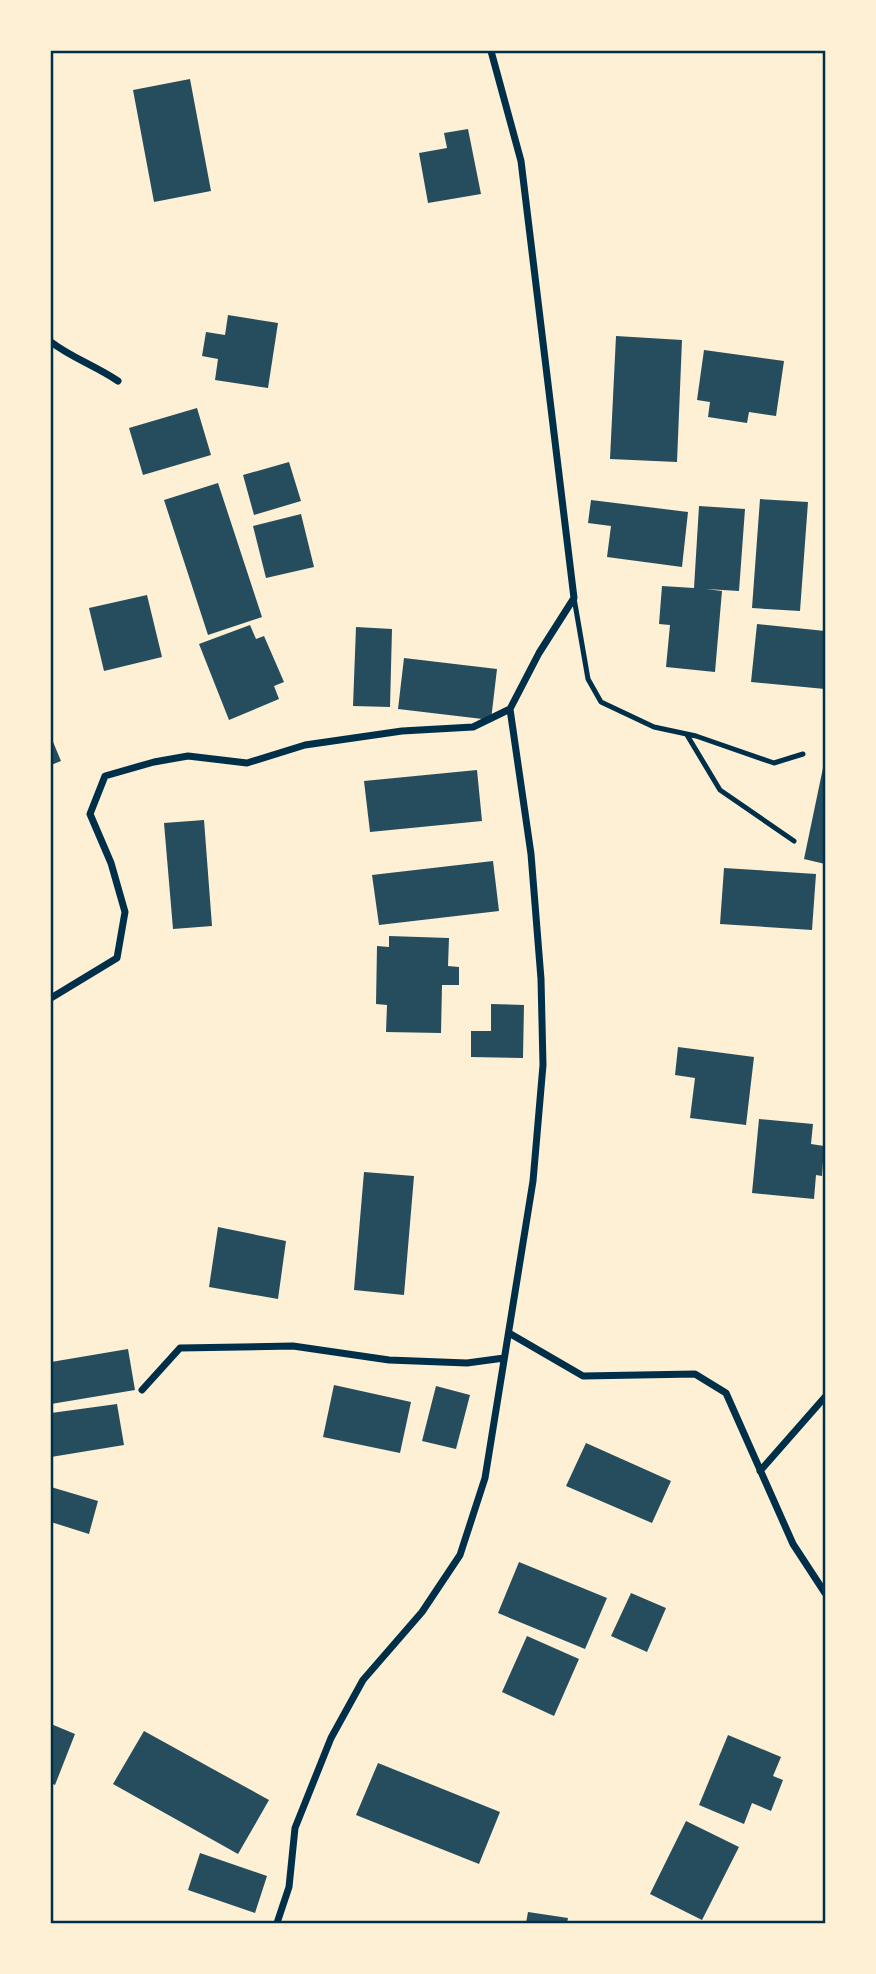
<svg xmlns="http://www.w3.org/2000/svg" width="876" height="1974" font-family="'Space Grotesk',sans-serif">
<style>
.building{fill:#264d5e}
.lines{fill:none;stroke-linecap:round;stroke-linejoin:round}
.service{stroke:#003049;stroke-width:5}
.minor{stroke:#003049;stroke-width:7}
.neatline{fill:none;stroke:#003049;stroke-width:2.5}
</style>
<rect width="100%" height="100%" fill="#fdf0d5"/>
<!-- building -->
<path class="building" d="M190 79 211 191 154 202 133 90Z
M468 129 481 194 428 203 419 153 447 148 444 133Z
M228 315 278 323 268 388 215 380 218 359 202 356 206 332 225 335Z
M616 336 682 340 677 462 610 459Z
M704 350 784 361 776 416 749 412 747 423 708 417 710 402 697 400Z
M197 408 211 455 143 475 129 428Z
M289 462 301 501 254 515 243 475Z
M218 483 262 617 208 635 164 500Z
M760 499 808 502 800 611 752 608Z
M591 500 688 512 682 567 607 557 611 526 588 523Z
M699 506 745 509 739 591 706 589 722 591 715 672 666 667 670 625 659 624 662 586 694 588Z
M301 514 314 567 266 578 253 526Z
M147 595 162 657 104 671 89 608Z
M757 624 825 631V689L751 682Z
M250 625 256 639 264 636 284 682 274 686 279 699 229 720 199 644Z
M356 627 392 629 390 707 353 706Z
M404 658 497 669 491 720 398 709Z
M51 737 61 761 51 765Z
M824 763H825V864L804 859Z
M477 770 482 821 370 832 364 781Z
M204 820 212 926 173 929 164 823Z
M493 861 499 911 379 925 372 875Z
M724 868 816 874 812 930 720 924Z
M389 936 449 938 448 966 459 967V985H442L441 1033 386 1032 387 1005 376 1004 377 946 389 947Z
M491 1004 524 1005 523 1058 471 1057V1031H491Z
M678 1047 754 1057 746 1125 690 1118 695 1078 675 1075Z
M759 1119 813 1124 811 1144 824 1146 822 1176 816 1175 814 1199 752 1193Z
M364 1172 414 1176 404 1295 354 1290Z
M218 1227 286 1241 278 1299 209 1287Z
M128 1349 135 1390 51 1404V1362Z
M334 1385 411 1402 400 1453 323 1437Z
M436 1386 470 1395 456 1449 422 1441Z
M117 1404 124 1445 51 1457V1413Z
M586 1443 671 1481 652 1523 566 1486Z
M51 1487 98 1501 89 1534 51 1522Z
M519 1562 607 1598 585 1649 498 1613Z
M631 1593 666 1608 647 1652 611 1636Z
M527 1636 579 1659 554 1716 502 1692Z
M51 1724 75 1734 55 1785 51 1783Z
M144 1731 269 1800 238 1854 113 1784Z
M728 1735 781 1757 773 1776 783 1780 771 1811 752 1803 744 1824 699 1805Z
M378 1763 500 1812 479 1864 356 1815Z
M686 1821 739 1847 702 1920 650 1894Z
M200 1853 267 1876 255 1913 188 1890Z
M528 1912 568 1918 567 1923H526Z"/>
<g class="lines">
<!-- service -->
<path class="service" d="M574 598 588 679 601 702 654 727 696 736 774 763 803 754
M687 735 720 790 794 841"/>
<!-- minor -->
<path class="minor" d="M51 342C72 358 96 366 118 381
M51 998 117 958 125 912 111 863 90 814 105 776 154 762 188 756 247 763 305 745 402 731 473 727 510 709
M509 1333 583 1376 695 1374 726 1393 793 1544 825 1593
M142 1390 180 1348 293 1346 389 1360 467 1363 504 1358
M760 1471 825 1397
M277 1923 289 1887 295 1828 331 1738 363 1680 422 1612 460 1555 485 1478 533 1181 543 1065 541 979 531 854 510 709 539 653 574 598 521 161 491 51"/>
</g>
<!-- border -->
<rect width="876" height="1974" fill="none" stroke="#fdf0d5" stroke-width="105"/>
<rect x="52" y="52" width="772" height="1870" class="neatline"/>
</svg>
